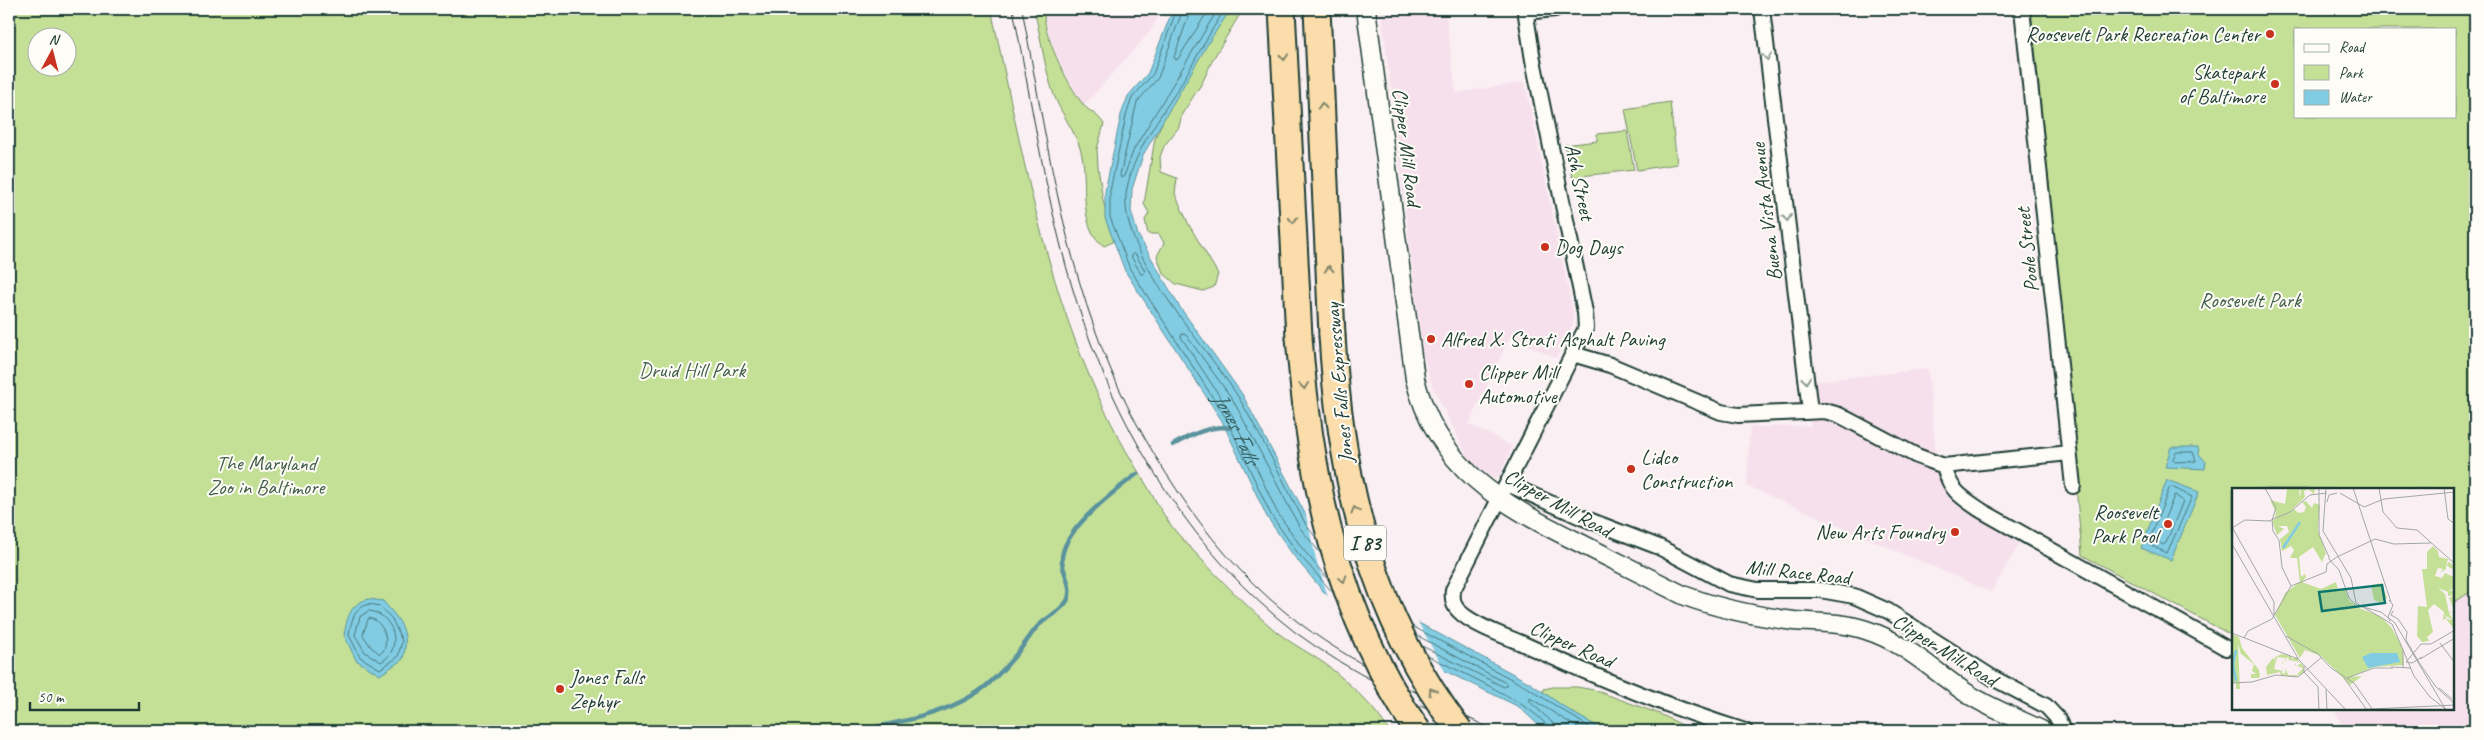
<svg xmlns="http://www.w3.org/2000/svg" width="2484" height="740" font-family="Caveat,sans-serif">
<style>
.built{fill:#f6e0ec}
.green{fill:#c4e097;stroke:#728e66;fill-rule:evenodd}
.water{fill:#82cce3;stroke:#5a939d}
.pier{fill:#faeff2}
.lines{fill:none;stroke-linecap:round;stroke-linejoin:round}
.shore{stroke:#47767a;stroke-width:1}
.stream{stroke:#5a939d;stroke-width:4.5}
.minor-casing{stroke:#1f3d34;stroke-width:18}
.tertiary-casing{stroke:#1f3d34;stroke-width:21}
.motorway-casing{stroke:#1f3d34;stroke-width:29}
.minor{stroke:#fdfcf7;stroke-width:14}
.tertiary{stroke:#fdfcf7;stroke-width:18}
.motorway{stroke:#faddab;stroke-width:25}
.tram{stroke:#1f3d34;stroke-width:1}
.motorway-bridge-casing{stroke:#1f3d34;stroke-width:29;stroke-linecap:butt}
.motorway-bridge{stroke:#faddab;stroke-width:25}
.oneway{stroke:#82856a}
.oneway2{stroke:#8e9c96}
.poi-dot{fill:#c8321e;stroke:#fdfcf7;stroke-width:2}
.labels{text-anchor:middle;stroke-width:4;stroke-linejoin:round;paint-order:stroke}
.shield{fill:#fdfcf7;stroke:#62766e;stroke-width:1}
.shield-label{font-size:20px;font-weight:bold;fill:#1f3d34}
.poi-label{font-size:21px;fill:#1f3d34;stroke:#fdfcf7;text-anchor:start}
.street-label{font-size:21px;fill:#1f3d34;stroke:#fdfcf7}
.park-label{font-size:21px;fill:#405e48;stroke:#fdfcf7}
.water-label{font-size:22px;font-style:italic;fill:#386160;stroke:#fdfcf7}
.inset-river{fill:none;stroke:#82cce3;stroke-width:2.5}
.inset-road{fill:none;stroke:#a2a8a6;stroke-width:1}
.view{fill:#0f766e;fill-opacity:0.15;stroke:#0f766e;stroke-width:2.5}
.inset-edge{fill:none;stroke:#1f3d34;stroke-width:2.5}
</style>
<rect width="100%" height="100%" fill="#faeff2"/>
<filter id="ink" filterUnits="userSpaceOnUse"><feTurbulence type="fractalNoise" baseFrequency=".02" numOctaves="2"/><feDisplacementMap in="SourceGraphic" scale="10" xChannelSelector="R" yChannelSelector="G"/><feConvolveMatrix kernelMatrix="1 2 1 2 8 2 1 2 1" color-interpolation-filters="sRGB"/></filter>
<g filter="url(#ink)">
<!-- built -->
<path class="built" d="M1045 9H1163L1149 33 1083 106 1066 75 1050 40 1044 12Z
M1381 9H1445L1456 93 1525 82 1574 317 1572 326 1556 358 1510 337 1469 424 1512 446 1500 475 1492 478 1469 459 1432 386 1423 354Z
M1928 369 1938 477 1950 498 2019 544 1991 592 1747 486 1750 427 1811 426 1807 382Z
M2475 589V731H2345L2334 709H2453V603Z"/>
<!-- green -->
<path class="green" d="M9 9H991C1027 172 1052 335 1143 479 1154 497 1164 518 1177 533 1209 568 1242 603 1278 633 1293 645 1312 654 1328 666 1350 684 1375 707 1389 731H9ZM38 38H68V68H38Z
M1034 9H1044C1042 34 1067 83 1082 103 1086 110 1097 113 1104 124L1097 149 1098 167 1103 201 1115 241 1104 246C1079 228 1087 189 1083 161 1080 136 1062 117 1054 95 1044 67 1041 37 1034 9Z
M1224 9H1243L1213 59 1202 83 1182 114 1179 127 1164 146 1160 157 1161 172 1177 178 1175 194 1189 225 1218 274 1214 287 1203 291 1176 284 1163 273 1157 256 1164 243 1159 234H1148L1145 220 1149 213 1144 204 1155 138 1173 99Z
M2031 9H2475V589L2453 603V489H2233V636L2082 555 2057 263ZM2295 29H2455V116H2295Z
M1670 102 1677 164 1637 170 1625 109Z
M1627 131 1634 170 1572 177 1565 145 1597 141V134Z
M1553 687H1577L1594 690 1660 714 1694 731H1651L1595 727 1543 694 1544 689Z"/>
<!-- water -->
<path class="water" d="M1173 9H1231L1210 40 1143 155 1132 189 1131 211 1138 235 1179 306 1242 394 1310 523 1353 575 1391 608 1530 683 1573 713 1606 731H1545L1519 707 1375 637 1323 591 1293 555 1267 517 1222 421 1125 271 1105 218V191L1121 115 1128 96 1148 73Z
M2171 447H2198L2199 454 2206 462 2205 469 2165 467Z
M2167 480 2199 492 2171 560 2141 548Z
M369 599 383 601C401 622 410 631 403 659L380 675 356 660 344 635C347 618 350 603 369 599Z"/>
<!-- pier -->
<path class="pier" d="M1303 503 1312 521 1355 574 1393 606 1417 620 1446 673 1374 639 1329 600 1316 559Z"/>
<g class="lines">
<!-- shore -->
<g class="shore">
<path d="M1177 9 1153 74 1132 98 1126 116 1110 191V217L1130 269 1226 418 1271 515 1297 552 1334 594"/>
<path d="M1183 9 1158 78 1137 102 1120 175 1121 178 1124 176 1134 149 1218 9"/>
<path d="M1191 9 1174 57 1176 60 1178 59 1209 9"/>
<path d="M1225 9C1209 33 1196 59 1181 84 1161 117 1135 148 1127 188 1114 250 1207 346 1239 398 1263 439 1284 483 1306 525L1317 539"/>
<path d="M1133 254 1136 255 1145 271 1144 274H1141L1131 256Z"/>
<path d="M2177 452H2193L2196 461 2175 462 2173 459Z"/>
<path d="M2172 487 2192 497 2167 553 2148 544 2169 489Z"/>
<path d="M2175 495 2183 501 2166 543 2163 545 2156 540Z"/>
<path id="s1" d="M1321 554 1300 528 1233 400 1186 335 1182 334 1181 337 1232 415 1277 512 1302 548 1330 582"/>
<path d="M369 604 380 606 392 619 402 641 398 657 380 669 360 657 349 635C351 621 354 608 369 604Z"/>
<path d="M369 611C393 613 405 649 381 662L365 652 355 635 360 617Z"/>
<path d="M369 618C384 620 392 645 380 654L371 647 363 635Z"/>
<path d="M1412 626 1528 688 1595 731"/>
<path d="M1416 635 1506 683 1507 686 1504 687 1422 646"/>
<path d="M1428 656C1450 667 1546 709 1549 731"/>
<path d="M1555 731 1552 722 1530 702V698L1583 731"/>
</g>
<!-- stream -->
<path class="stream" d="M1173 445C1189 436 1212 424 1230 428
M854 731C898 723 951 714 986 686 999 675 1012 660 1022 647 1028 640 1032 632 1038 626 1047 617 1060 612 1067 601 1074 588 1063 574 1062 561 1060 531 1116 490 1137 474"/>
<defs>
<path id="minor" d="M1525 9 1533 60 1585 312 1586 328 1453 590C1452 598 1453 606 1459 611 1471 624 1502 635 1519 642 1593 676 1668 707 1745 731
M1762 9 1810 411
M2022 9 2073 486
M1525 12 1555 9
M1573 354 1610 365 1721 412 1738 415 1825 411 1839 415 1917 456 1944 466 2069 453
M1944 466C1950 491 1961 497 1982 511L2226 648
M1508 484 1581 517 1659 547 1729 584 1758 590H1820L1854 596 1888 611 1993 678 2046 706 2058 719 2063 731"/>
<path id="tertiary" d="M1366 9 1415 379C1437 468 1501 504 1578 542 1613 560 1648 577 1683 595 1719 609 1756 616 1794 621 1818 623 1842 622 1866 630 1904 642 1930 668 1962 690 1986 707 2017 718 2043 731"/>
<path id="motorway" d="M1282 9 1299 337
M1317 9 1332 335"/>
</defs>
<!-- minor casing -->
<use href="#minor" class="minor-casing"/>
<!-- tertiary casing -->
<use href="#tertiary" class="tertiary-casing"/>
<!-- motorway casing -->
<use href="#motorway" class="motorway-casing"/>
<!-- minor -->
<use href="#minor" class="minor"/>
<!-- tertiary -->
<use href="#tertiary" class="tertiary"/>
<!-- motorway -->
<use href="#motorway" class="motorway"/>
<!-- tram -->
<path class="tram" d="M1013 9C1034 114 1049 223 1084 324 1125 441 1196 556 1295 632 1350 673 1413 701 1474 731
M1022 9C1045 129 1062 256 1111 370 1131 418 1158 463 1188 506 1219 550 1258 593 1302 625 1361 669 1429 698 1495 731"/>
<defs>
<path id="motorway-bridge" d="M1332 335C1340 477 1371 616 1460 731
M1299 337C1310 480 1336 611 1418 731"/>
</defs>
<!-- motorway-bridge casing -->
<use href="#motorway-bridge" class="motorway-bridge-casing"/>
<!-- motorway-bridge -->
<use href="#motorway-bridge" class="motorway-bridge"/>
</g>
<!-- one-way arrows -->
<defs><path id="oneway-chevron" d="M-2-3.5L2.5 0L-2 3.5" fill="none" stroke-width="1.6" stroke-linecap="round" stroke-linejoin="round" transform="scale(1.25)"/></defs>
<g class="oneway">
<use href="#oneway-chevron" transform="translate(1284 57) rotate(87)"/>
<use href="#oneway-chevron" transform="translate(1322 106) rotate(-93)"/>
<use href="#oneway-chevron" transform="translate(1293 220) rotate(87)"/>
<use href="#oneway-chevron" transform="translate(1329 269) rotate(-93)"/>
<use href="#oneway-chevron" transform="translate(1304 386) rotate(83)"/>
<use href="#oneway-chevron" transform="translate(1355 510) rotate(-105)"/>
<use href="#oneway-chevron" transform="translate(1343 579) rotate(71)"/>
<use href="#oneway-chevron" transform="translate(1432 691) rotate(-122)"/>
</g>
<g class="oneway2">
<use href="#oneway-chevron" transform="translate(1767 57) rotate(83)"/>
<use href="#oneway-chevron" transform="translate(1787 218) rotate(83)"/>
<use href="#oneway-chevron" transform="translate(1806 380) rotate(83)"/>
</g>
</g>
<!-- markers -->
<g class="poi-dot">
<circle cx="2270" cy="34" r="5"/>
<circle cx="2275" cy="84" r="5"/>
<circle cx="1545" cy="247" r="5"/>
<circle cx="1431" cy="339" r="5"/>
<circle cx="1469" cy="384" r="5"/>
<circle cx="1631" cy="469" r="5"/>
<circle cx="2168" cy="524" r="5"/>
<circle cx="1955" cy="532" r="5"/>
<circle cx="560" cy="689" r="5"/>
</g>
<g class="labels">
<!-- shield labels -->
<rect class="shield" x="1344" y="525.5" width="42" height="35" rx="4"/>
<g class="shield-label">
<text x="1365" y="550">I 83</text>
</g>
<!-- poi labels -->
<g class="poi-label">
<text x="2260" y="41" text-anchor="end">Roosevelt Park Recreation Center</text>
<text x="2265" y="79" text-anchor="end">Skatepark<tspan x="2265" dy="24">of Baltimore</tspan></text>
<text x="1555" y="254">Dog Days</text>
<text x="1441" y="346">Alfred X. Strati Asphalt Paving</text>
<text x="1479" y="379">Clipper Mill<tspan x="1479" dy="24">Automotive</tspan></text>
<text x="1641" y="464">Lidco<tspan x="1641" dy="24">Construction</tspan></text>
<text x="2158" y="519" text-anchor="end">Roosevelt<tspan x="2158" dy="24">Park Pool</tspan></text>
<text x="1945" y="539" text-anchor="end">New Arts Foundry</text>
<text x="570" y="684">Jones Falls<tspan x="570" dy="24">Zephyr</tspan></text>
</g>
<!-- street labels -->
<g class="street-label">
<text transform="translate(1407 147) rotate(83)" y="7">Clipper Mill Road</text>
<text transform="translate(1580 182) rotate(78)" y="7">Ash Street</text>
<text transform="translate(1766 212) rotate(-97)" y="7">Buena Vista Avenue</text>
<text transform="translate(2027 250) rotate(-96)" y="7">Poole Street</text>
<text transform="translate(1339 383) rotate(-95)" y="7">Jones Falls Expressway</text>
<text transform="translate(1558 503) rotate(29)" y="7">Clipper Mill Road</text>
<text transform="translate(1798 572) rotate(6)" y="7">Mill Race Road</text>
<text transform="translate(1572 644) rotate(24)" y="7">Clipper Road</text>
<text transform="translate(1945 650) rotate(32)" y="7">Clipper Mill Road</text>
</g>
<!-- park labels -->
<g class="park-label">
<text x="2250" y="307">Roosevelt Park</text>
<text x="692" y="377">Druid Hill Park</text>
<text x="266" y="470">The Maryland<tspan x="266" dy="24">Zoo in Baltimore</tspan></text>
</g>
<!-- water labels -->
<g class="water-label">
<text dy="8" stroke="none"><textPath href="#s1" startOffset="372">Jones Falls</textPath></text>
</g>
</g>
<!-- overview -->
<g transform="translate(2232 488)">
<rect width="222" height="222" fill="#faeff2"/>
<path d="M68 0 67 5 68 9 69 0H83L82 6 76 1 72 3 73 9 68 14 57 24 42 31 44 25 38 12 53 16 55 1ZM74 13 80 20 82 15 88 17 86 42 94 65 90 74 81 59 67 69 69 89 73 86 74 89 70 94 89 101 104 94 106 102 113 101 117 112 127 120 148 128 159 139 170 158 172 177 142 179 118 189 130 188 118 197 89 168 73 162 68 170 43 127 53 105 68 94 65 70H58L62 62 59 58 50 63 48 51 57 44 55 38H46L52 41 45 47 40 33 62 21 66 25 72 24 74 19 70 14ZM201 58 206 63 207 69 216 71 214 77 217 74 222 78 220 81 214 77V81L208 85 211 81 206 80 203 88 210 90 213 85 222 89V101L216 102 222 103V107L216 108V104L206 100 213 106 217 125 222 122 217 110 221 108 222 122 217 126 221 131 222 128V141L214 131 221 132 212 127 215 130 211 132 212 124 202 116 196 122 201 144 195 149 197 153 190 154 185 148 186 118 195 119 190 81H195V64ZM150 95 155 110 149 115 142 112 139 97ZM0 146 7 149 10 160 27 182 28 187 27 190H19V186H24L20 183 22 176 9 166 6 156 8 201H4V195H0ZM50 166 59 168 60 171 65 169 67 174 57 172 56 169 53 172 59 175 52 172 51 176 50 175 54 170 45 169 42 181 50 183 51 180 50 185 54 186 53 185 54 181 56 187H65L71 180 63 177V175L65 178 69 175 72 179V185L62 189 49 187 48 184 35 187 34 179 41 170 43 172V169Z" fill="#c4e097"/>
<path d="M139 165H165L168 174 136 180 130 169Z" fill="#82cce3"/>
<path class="inset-river" d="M51 60 68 34M4 162 1 176 4 193"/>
<path class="inset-road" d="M33 0 44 20 40 32 41 43 47 52 50 79 59 98M87 0V47L89 51 97 69V71L107 82 117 110 124 117 149 124 163 135 214 222M94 0 91 43 119 90 124 115 160 136 182 188 198 209 215 222M121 0 159 114M147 0 151 24 165 40 185 42 223 76M212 0 216 31 223 36M108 5 132 19 152 11 223 4M95 14 97 7 105 5M37 33 58 24 78 7 95 5M0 39 42 114V127M0 40 13 32 38 33M0 56 67 172 114 222M157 112 161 117 156 129 158 133M161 123 159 127 166 131 175 144 174 152 188 176 204 199 223 216M0 145 66 171M54 148 86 166 99 180 122 195 141 222M12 150 16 143 40 131 59 98 94 84 95 76 105 69 143 51 162 56 199 55M208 155 223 175M188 171 223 150M174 174 189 156H199L223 142M174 174 180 175 190 169M72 178V184L86 199 87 222M159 179 179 180M171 179V161M112 190 135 222M115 190 142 180H161M0 195 20 194 44 187 66 189 90 169M207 200 220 211M94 201 95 222M118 222 223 217"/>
<path class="view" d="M150 97 153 115 90 123 87 104Z"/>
<rect width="222" height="222" class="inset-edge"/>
</g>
<!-- margin -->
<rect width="2484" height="740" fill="none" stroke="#fdfcf7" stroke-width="30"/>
<rect x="15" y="15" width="2454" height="710" fill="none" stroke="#1f3d34" stroke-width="2" filter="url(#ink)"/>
<!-- legend -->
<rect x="2294" y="28" width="162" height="90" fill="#fdfcf7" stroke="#a4b0a9"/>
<rect x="2304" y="44" width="25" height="8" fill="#fdfcf7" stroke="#a4b0a9"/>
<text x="2339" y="52" font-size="15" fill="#1f3d34">Road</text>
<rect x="2304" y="65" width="25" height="15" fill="#c4e097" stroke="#a4b0a9"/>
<text x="2339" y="78" font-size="15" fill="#1f3d34">Park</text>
<rect x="2304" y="90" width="25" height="15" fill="#82cce3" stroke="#a4b0a9"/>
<text x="2339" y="102" font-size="15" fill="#1f3d34">Water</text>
<!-- north arrow -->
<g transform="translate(52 52) rotate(7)"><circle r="24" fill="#fdfcf7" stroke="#a4b0a9"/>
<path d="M0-4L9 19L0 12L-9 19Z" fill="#c8321e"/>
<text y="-8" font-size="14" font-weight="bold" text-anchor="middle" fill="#1f3d34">N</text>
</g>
<!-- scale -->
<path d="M30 702v8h109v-8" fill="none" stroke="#1f3d34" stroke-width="2.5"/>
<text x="38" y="702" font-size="15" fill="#1f3d34" stroke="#fdfcf7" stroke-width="4" paint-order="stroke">50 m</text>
</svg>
